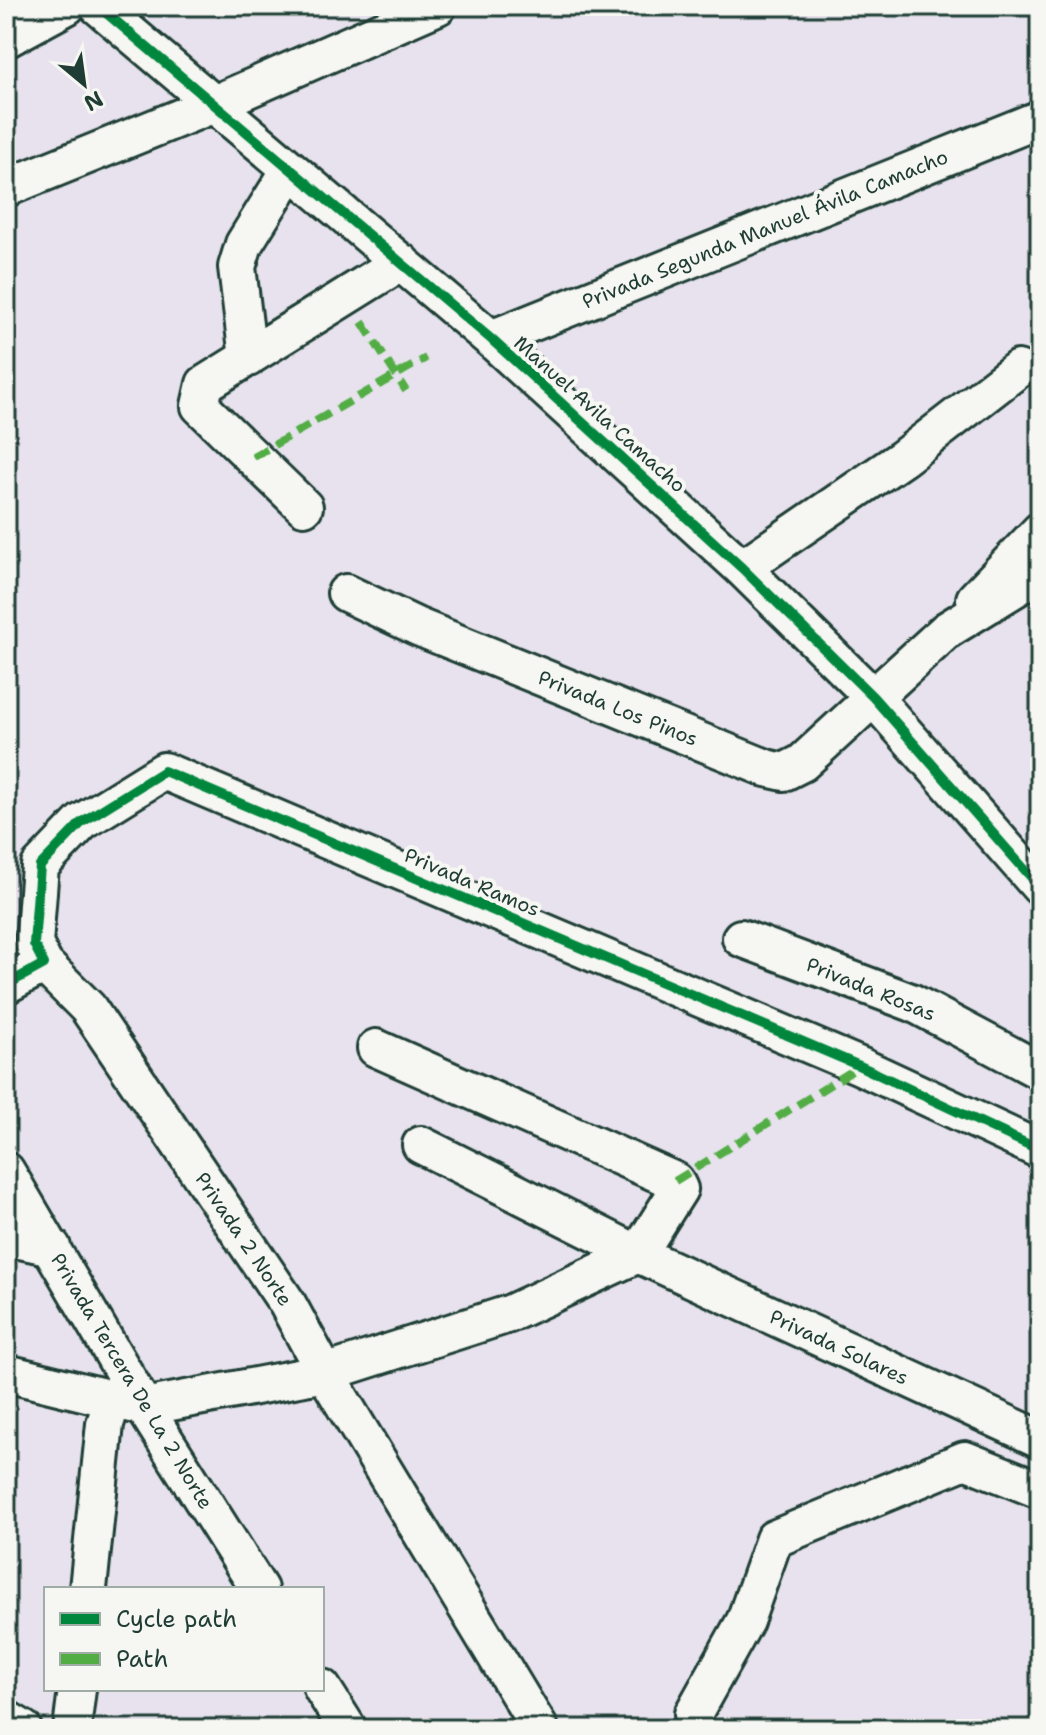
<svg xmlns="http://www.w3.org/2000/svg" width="1046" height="1735" font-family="'Shantell Sans',sans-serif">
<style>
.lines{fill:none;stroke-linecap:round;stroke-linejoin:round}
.minor-casing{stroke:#1f3d34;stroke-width:42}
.minor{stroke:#f6f6f2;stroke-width:36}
.quiet{stroke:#52ad45;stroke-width:8;stroke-dasharray:16 8;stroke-linecap:butt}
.cycleway-casing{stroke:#f6f6f2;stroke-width:15}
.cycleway{stroke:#00873e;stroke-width:10}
.labels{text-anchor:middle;stroke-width:8;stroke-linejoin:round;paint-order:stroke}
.street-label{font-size:20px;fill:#1f3d34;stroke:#f6f6f2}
</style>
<rect width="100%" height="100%" fill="#e7e2ed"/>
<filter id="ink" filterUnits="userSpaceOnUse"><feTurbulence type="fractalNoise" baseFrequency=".0125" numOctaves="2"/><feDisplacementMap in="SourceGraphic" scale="16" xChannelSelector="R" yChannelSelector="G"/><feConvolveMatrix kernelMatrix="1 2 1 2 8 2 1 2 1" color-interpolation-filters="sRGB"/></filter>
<g filter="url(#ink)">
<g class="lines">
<defs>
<path id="minor" d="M98 6 491 339 742 568 873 697 1040 887
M6 39 67 6
M6 188 214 104 438 6
M491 339 1040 119
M248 358 237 267 244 244 290 170
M304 507 200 406 205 384 401 262
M742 568 903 458 1018 369
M346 593 418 627 766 768 784 772 802 763 947 630 1040 573
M975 599 1040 531
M741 938 913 1003 1040 1071
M44 964 88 1008 287 1303 325 1373 540 1729
M6 985 44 964 34 944 40 866 82 822 164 771 860 1066 1040 1150
M421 1145 638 1254 1040 1439
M6 1171 144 1407 259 1589
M6 1237 52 1247
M6 1373 144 1407 325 1373 509 1314 638 1254 679 1189 675 1181 376 1048
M88 1589 105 1424 113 1399
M322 1688 348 1729
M693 1714 745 1621 774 1539 965 1460 1040 1490
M6 1719 23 1729
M72 1729 77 1689"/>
</defs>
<!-- minor casing -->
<use href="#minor" class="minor-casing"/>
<!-- minor -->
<use href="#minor" class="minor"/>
<!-- quiet -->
<path class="quiet" d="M362 322 406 391
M253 457 426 358
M675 1181 860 1066"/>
<defs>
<path id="cycleway" d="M98 6 491 339 742 568 873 697 1040 887
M6 985 44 964 34 944 40 866 82 822 164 771 860 1066 1040 1150"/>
</defs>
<!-- cycleway casing -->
<use href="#cycleway" class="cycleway-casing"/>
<!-- cycleway -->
<use href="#cycleway" class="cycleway"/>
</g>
</g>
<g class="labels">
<!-- street labels -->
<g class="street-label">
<text transform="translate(765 229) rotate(-22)" y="7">Privada Segunda Manuel Ávila Camacho</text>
<text transform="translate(600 414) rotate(42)" y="7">Manuel Avila Camacho</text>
<text transform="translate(618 708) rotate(22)" y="7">Privada Los Pinos</text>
<text transform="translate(472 882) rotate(23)" y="7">Privada Ramos</text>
<text transform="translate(871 989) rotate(22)" y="7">Privada Rosas</text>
<text transform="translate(244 1239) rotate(56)" y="7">Privada 2 Norte</text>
<text transform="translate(839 1347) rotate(25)" y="7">Privada Solares</text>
<text transform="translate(132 1381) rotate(59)" y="7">Privada Tercera De La 2 Norte</text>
</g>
</g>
<!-- margin -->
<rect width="1046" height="1735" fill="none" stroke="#f6f6f2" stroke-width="32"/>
<rect x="16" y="16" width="1014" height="1703" fill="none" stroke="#1f3d34" stroke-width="3" filter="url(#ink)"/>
<!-- legend -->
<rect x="44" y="1587" width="280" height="104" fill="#f6f6f2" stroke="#a0aca6" stroke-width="2"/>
<rect x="60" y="1613" width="40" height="12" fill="#00873e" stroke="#a0aca6" stroke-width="2"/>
<text x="116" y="1627" font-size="24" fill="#1f3d34">Cycle path</text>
<rect x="60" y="1653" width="40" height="12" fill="#52ad45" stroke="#a0aca6" stroke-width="2"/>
<text x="116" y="1667" font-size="24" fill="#1f3d34">Path</text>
<!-- north arrow -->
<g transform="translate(84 84) rotate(151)" stroke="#f6f6f2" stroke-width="6" paint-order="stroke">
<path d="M0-6L14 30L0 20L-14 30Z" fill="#1f3d34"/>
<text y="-12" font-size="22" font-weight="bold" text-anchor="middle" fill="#1f3d34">N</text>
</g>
</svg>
